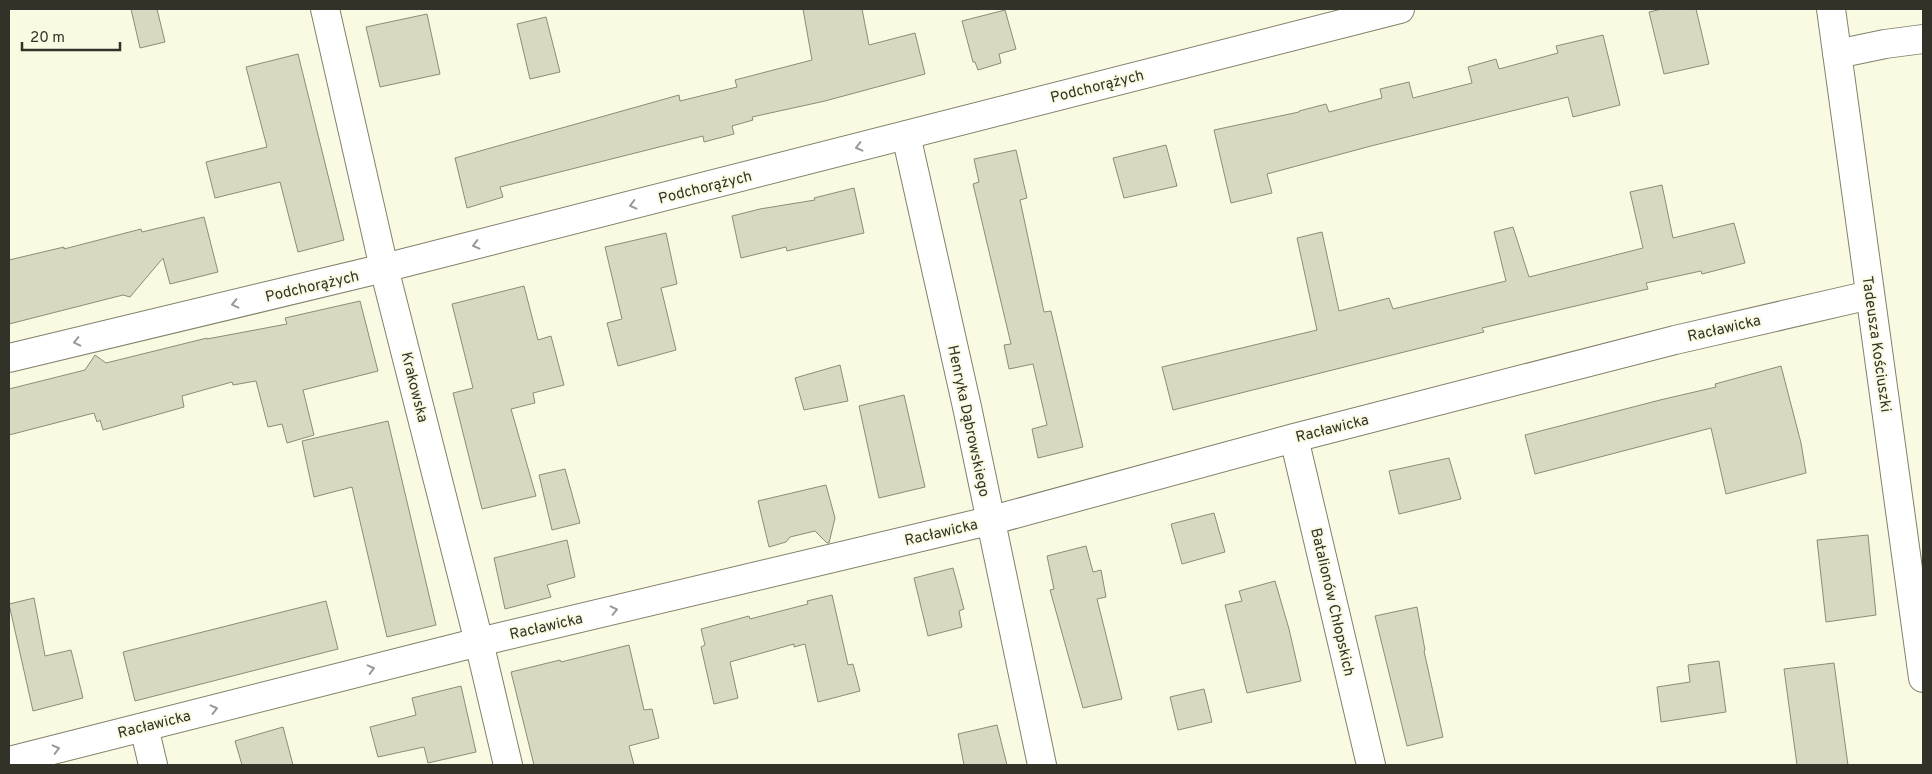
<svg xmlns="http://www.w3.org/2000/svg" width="1932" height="774" font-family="Overpass,sans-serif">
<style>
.building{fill:#d9d9c2;stroke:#8d8c76}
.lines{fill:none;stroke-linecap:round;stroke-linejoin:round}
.minor-casing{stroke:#81816b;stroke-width:30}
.minor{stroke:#fff;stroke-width:28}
.oneway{stroke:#989894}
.labels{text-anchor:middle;stroke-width:4;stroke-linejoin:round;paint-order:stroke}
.street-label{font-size:15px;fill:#323229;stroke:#fafae2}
</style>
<rect width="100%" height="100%" fill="#fafae2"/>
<!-- building -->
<path class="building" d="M131 9H157L165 42 140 48Z
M803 9H862L869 45 915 33 925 74 825 101 752 117 753 120 732 126 734 134 704 142 703 136 500 187 503 197 467 208 455 158 679 95 680 101 737 87 735 80 812 60Z
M1662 9H1696L1709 64 1664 74 1649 12Z
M1005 10 1016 49 999 54 1001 63 978 70 975 62H973L962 21Z
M427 14 440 74 380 87 366 27Z
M546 17 560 72 530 79 517 24Z
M1603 35 1620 105 1573 117 1568 97 1371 146 1267 174 1272 193 1231 203 1214 130 1299 112V111L1326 104 1329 112 1382 98 1380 89 1409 82 1413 98 1472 83 1468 67 1496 59 1499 69 1558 53 1556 46Z
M298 54 344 240 298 252 280 182 215 198 206 162 267 147 246 67Z
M1166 145 1177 186 1124 198 1113 158Z
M1016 150 1027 198 1020 200 1044 312 1051 311 1083 447 1038 458 1032 429 1047 425 1033 364 1009 369 1004 345 1011 344 973 184 979 182 974 159Z
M1662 185 1673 238 1734 223 1745 263 1702 274 1701 271 1646 283 1648 289 1482 328 1484 332 1173 410 1162 367 1317 330 1297 238 1322 232 1339 311 1389 298 1393 309 1506 281 1494 232 1513 227 1529 277 1643 248 1630 192Z
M854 188 864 233 787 251 786 247 741 258 732 216 760 209 815 200 814 198Z
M204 217 218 272 170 284 163 258 130 297 123 295 9 324V260L64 247V249L141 229 142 232Z
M666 233 677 284 661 288 676 350 618 366 607 323 622 319 605 247Z
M524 286 538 340 551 336 564 385 533 393 535 403 511 409 536 496 482 509 453 393 473 388 452 304Z
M360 301 378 371 303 390 314 435 287 443 282 424 268 427 256 381 233 385 232 382 182 396 184 407 103 430 100 420 97 422 94 413 9 435V389L85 370 95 355 106 363 207 338V339L287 324 285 318Z
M840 365 848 401 804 410 795 378Z
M1781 366 1801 443 1806 473 1726 494 1711 428 1535 474 1525 435 1660 400 1716 387 1715 384Z
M904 395 925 487 879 498 859 406Z
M388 421 436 625 387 637 352 487 314 497 302 441Z
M1449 458 1461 499 1399 514 1389 471Z
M565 469 580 523 552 530 539 475Z
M826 485 835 518 829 543H827L815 531 790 537 786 542 769 547 758 501Z
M1214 513 1225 552 1182 564 1171 524Z
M1868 535 1876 615 1826 622 1817 540Z
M567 540 575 577 547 585 551 597 505 609 494 558Z
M1086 546 1093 572 1101 570 1106 597 1097 599 1122 699 1083 708 1050 590 1054 589 1047 556Z
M953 568 964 609 959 611 962 627 928 636 914 578Z
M1275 581 1289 629 1301 681 1247 693 1225 605 1242 601 1239 591Z
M832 595 848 665 853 664 860 691 818 702 805 644 794 647V644L730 662 738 698 714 704 701 647 705 645 701 629 749 616 750 619 808 604 807 601Z
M34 598 45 656 71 650 83 698 33 711 9 604Z
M326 601 338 649 135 701 123 652Z
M1417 607 1425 650 1424 651 1443 737 1407 746 1375 616Z
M629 645 644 710 652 709 659 738 629 746 634 765H534L511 672 560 660 561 662Z
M1719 661 1726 712 1661 722 1657 687 1690 682 1688 665Z
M1834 663 1848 765H1797L1784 669Z
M461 686 476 752 428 763 424 747 378 757 370 727 416 715 412 698Z
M1204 689 1212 722 1178 730 1170 697Z
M997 725 1007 765H964L958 734Z
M283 727 293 765H242L235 741Z"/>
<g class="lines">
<defs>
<path id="minor" d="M325 9 384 268 479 642 508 765
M1831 9 1923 678
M1837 54 1885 44 1923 39
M906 135 967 407 1042 765
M9 358 384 268 1400 9
M1294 438 1371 765
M144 727 153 765
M9 761 479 642 989 521 1294 438 1675 340 1870 295"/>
</defs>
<!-- minor casing -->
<use href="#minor" class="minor-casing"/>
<!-- minor -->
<use href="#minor" class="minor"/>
</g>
<!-- one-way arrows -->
<defs><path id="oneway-chevron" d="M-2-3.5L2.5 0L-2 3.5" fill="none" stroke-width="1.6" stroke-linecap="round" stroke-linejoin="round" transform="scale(1.25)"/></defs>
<g class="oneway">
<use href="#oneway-chevron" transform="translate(859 147) rotate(166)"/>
<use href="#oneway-chevron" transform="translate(633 205) rotate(166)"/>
<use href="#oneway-chevron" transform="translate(476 245) rotate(166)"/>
<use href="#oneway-chevron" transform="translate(235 304) rotate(167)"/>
<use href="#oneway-chevron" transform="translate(77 342) rotate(167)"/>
<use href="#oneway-chevron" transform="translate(614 610) rotate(-13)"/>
<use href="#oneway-chevron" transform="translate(371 669) rotate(-14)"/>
<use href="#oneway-chevron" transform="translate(214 709) rotate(-14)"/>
<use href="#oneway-chevron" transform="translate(56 749) rotate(-14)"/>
</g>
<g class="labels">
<!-- street labels -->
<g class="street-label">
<text transform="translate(1097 86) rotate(-14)" y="5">Podchorążych</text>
<text transform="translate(705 187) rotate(-14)" y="5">Podchorążych</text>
<text transform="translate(312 286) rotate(-13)" y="5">Podchorążych</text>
<text transform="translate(1724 328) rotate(-13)" y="5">Racławicka</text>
<text transform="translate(1877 344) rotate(82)" y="5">Tadeusza Kościuszki</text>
<text transform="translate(415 387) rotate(76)" y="5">Krakowska</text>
<text transform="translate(969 421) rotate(78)" y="5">Henryka Dąbrowskiego</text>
<text transform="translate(1332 428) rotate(-14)" y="5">Racławicka</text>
<text transform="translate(941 532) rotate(-13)" y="5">Racławicka</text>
<text transform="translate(1333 602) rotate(77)" y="5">Batalionów Chłopskich</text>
<text transform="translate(546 626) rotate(-13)" y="5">Racławicka</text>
<text transform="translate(154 724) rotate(-14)" y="5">Racławicka</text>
</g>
</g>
<!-- border -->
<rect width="1932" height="774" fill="none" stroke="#323229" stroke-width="20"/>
<!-- scale -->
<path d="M22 42v8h98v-8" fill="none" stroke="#323229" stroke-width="2.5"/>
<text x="30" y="42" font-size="15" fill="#323229" stroke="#fafae2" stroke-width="4" paint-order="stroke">20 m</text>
</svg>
